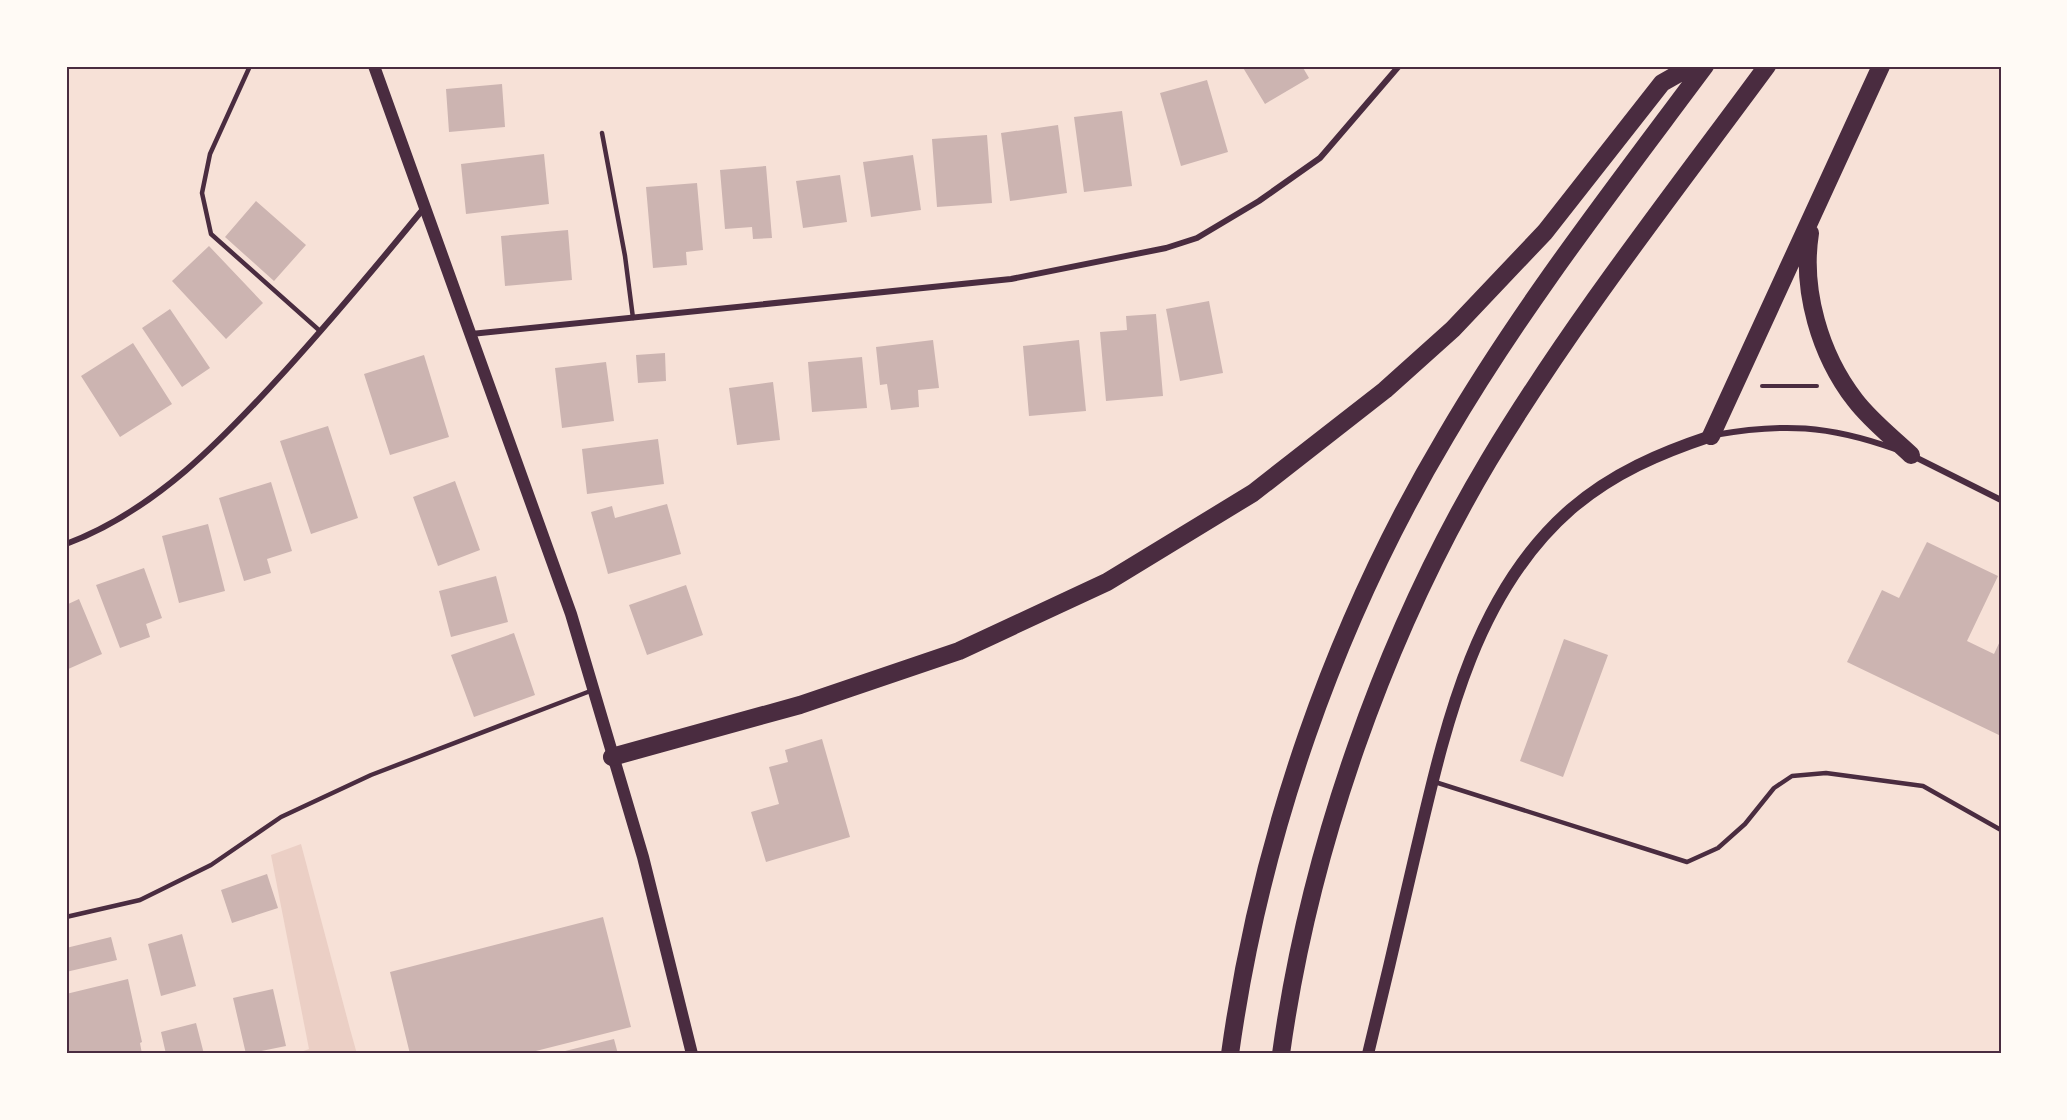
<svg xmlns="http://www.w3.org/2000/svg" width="2067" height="1120" font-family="Raleway,sans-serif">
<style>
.green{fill:#ebcfc5}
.building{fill:#ccb4b1}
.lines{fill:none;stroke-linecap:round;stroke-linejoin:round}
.path{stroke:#4a2c40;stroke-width:4}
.service{stroke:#4a2c40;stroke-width:4.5}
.minor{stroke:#4a2c40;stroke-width:6}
.secondary{stroke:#4a2c40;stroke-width:12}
.motorway{stroke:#4a2c40;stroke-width:18}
.neatline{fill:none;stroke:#4a2c40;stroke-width:2}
</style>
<rect width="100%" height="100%" fill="#f7e1d7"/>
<!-- green -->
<path class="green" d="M301 844 350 1029 357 1054H295L309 1049 271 855Z"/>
<!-- building -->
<path class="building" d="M1242 66H1302L1309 78 1265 104Z
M1207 80 1228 152 1181 166 1160 93Z
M502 84 505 127 449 132 446 89Z
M1122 111 1132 186 1084 192 1074 117Z
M1058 125 1067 193 1010 201 1001 133Z
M987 135 992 203 937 207 932 139Z
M544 154 549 204 466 214 461 164Z
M913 155 921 210 871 217 863 162Z
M766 166 772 238 753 239 752 227 725 229 720 170Z
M840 175 847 222 803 228 796 181Z
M697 183 703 250 686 252 687 265 653 268 646 187Z
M256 201 306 245 274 281 225 237Z
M568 230 572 280 505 286 501 236Z
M209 246 263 303 226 339 172 281Z
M1209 301 1223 373 1180 381 1166 309Z
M170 309 210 368 182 387 142 328Z
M1156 314 1163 396 1106 401 1100 332 1127 330 1126 316Z
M933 340 939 388 918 390 919 407 891 410 887 384 880 385 876 347Z
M1079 340 1086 411 1029 416 1023 346Z
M133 343 172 404 120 437 81 376Z
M665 353 666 381 638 383 636 355Z
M424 355 449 437 390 455 364 374Z
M862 357 867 408 812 412 808 362Z
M606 362 614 421 562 428 555 368Z
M773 382 780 440 737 445 729 388Z
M328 426 358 518 311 534 280 441Z
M658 439 664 484 587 494 582 449Z
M455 481 480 550 438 566 413 497Z
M271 482 292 551 267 559 271 573 244 581 219 498Z
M667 504 681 554 608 574 591 512 612 506 615 518Z
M208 524 225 591 179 603 162 536Z
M1927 542 1998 576 1967 641 1994 654 2001 639V736L1847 662 1882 590 1899 598Z
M144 568 162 618 146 624 150 637 120 648 96 585Z
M496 576 508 622 451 637 439 591Z
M686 585 703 635 647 655 629 605Z
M79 599 102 654 66 670V605Z
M514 633 535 695 474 717 451 655Z
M1564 639 1608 655 1563 777 1520 761Z
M822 739 850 837 766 862 751 812 779 804 769 767 788 762 785 750Z
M267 874 278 908 232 923 221 890Z
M603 917 631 1027 524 1054H410L390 972Z
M182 934 196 986 161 996 148 944Z
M111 937 117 960 66 972V948Z
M128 979 142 1042 140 1043 142 1054H66V994Z
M273 989 286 1046 246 1054 233 998Z
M196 1023 204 1054H166L161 1032Z
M614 1039 618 1054H557V1053Z"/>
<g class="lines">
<!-- path -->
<path class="path" d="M1762 386H1817"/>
<!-- service -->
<path class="service" d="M250 66 210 154 202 193 211 234 320 331
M602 133 625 256 633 318
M1435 782 1687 862 1718 848 1745 824 1774 788 1792 776 1826 773 1923 786 2001 830
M66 917 140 900 211 865 281 817 371 775 593 690"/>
<!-- minor -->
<path class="minor" d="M471 334 1011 279 1166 248 1197 238 1259 201 1320 158 1399 66
M1714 435C1783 423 1828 425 1895 449
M1913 456 2001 500
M66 544C155 511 223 439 285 371 333 318 379 263 424 208"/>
<!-- secondary -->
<path class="secondary" d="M374 66 571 614 643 857 692 1054
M1368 1054C1384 988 1400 921 1415 855 1444 733 1472 595 1571 509 1613 473 1660 453 1711 436"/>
<!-- motorway -->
<path class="motorway" d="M1810 233C1801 290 1820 355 1855 400 1871 421 1892 437 1911 455
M1711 436 1881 66
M612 757 800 705 959 651 1107 582 1253 493 1385 390 1453 329 1545 232 1662 83 1692 66
M1230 1054C1260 838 1334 624 1446 436 1522 306 1615 187 1705 66
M1281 1054C1309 851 1384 636 1489 460 1572 322 1672 195 1767 66"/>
</g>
<!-- border -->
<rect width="2067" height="1120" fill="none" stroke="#fffaf5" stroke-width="135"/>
<rect x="68" y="68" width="1932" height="984" class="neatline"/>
</svg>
